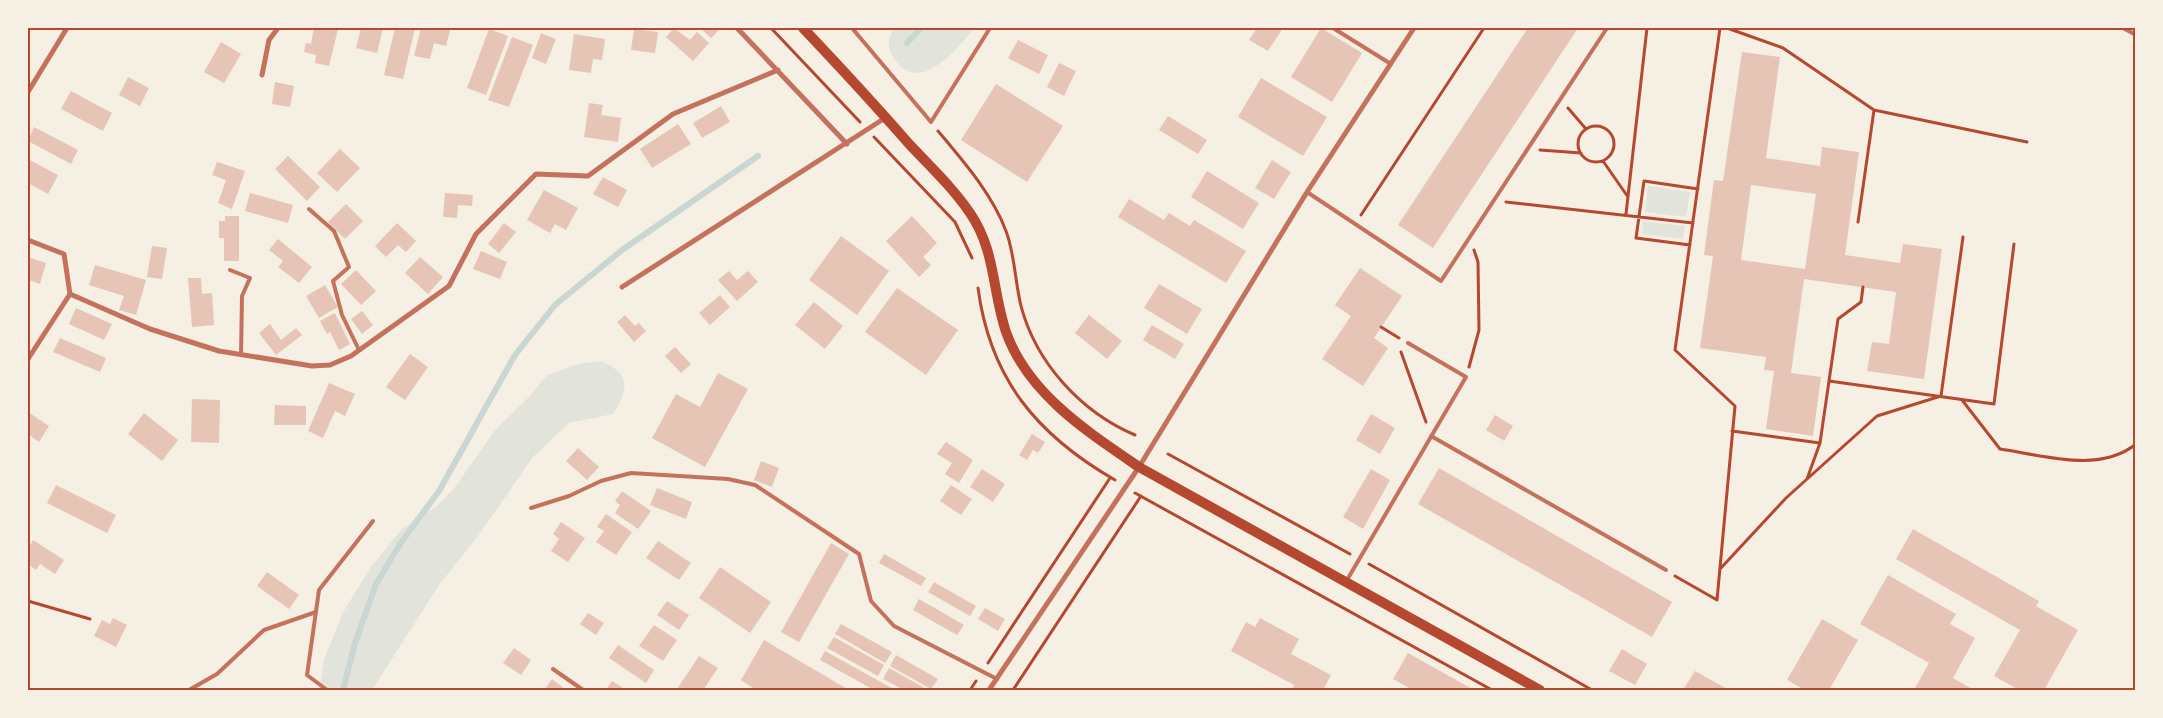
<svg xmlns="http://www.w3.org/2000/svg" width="2163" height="718" font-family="Spectral,serif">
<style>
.green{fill:#e2e4dc}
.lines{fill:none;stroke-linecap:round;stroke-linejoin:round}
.stream{stroke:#c9d6d2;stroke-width:6}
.building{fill:#e6c5b7;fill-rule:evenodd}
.path{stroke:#b5482f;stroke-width:3}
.service{stroke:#c5725c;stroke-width:4}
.minor{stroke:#c5725c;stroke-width:5}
.secondary{stroke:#b5482f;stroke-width:10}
.neatline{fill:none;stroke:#b5482f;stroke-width:2}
</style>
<rect width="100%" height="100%" fill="#f6efe4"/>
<!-- green -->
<path class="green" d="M893 28H974C958 48 920 96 895 60 887 49 888 40 893 28Z
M1648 186 1690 192 1686 217 1645 212Z
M1643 221 1685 226 1683 239 1642 234Z
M601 361C631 374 629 389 613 414L569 423 533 457 478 536 439 585 372 690H319L324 660 342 614 370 568 402 529 437 506 455 487 496 429 529 397 547 375 578 364Z"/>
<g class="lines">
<!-- stream -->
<path class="stream" d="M907 43 921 28
M343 690 355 643 376 584 402 541 439 491 515 355 555 305 622 250 758 156"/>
</g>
<!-- building -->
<path class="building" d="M314 28 338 29 329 66 315 63 316 55 304 52 306 43 311 44Z
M361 28H383L377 53 356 48Z
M395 28H415L403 79 384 75Z
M421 28 450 30 446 46 434 43 430 59 414 56Z
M674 28 690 40 697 32 709 43 693 61 666 37Z
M700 28H721L711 38Z
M1257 28H1283L1268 51 1249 40Z
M1321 28 1362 53 1332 102 1291 77Z
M1528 28H1578L1433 248 1398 225Z
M489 29 508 36 486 95 467 88Z
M634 29 658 32 655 53 631 50Z
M541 33 556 39 546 64 532 58Z
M574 34 605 39 602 60 593 59 591 73 569 70Z
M512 37 533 45 509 107 488 100Z
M1018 40 1048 55 1039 74 1008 58Z
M221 42 241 54 224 83 204 72Z
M1742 52 1780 57 1766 158 1820 166 1822 147 1859 152 1845 255 1900 263 1903 244 1942 249 1924 379 1867 371 1872 342 1889 344 1896 292 1804 279 1791 373 1821 377 1813 436 1766 429 1774 371 1764 370 1766 357 1700 348 1713 256 1704 255 1714 180 1723 181ZM1751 185 1816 194 1805 269 1741 260Z
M1059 63 1076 71 1064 96 1047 87Z
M128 77 149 88 140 106 119 95Z
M1261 78 1327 117 1303 156 1238 117Z
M275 82 294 86 290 107 272 104Z
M996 84 1063 126 1027 182 961 140Z
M71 91 112 113 103 131 61 109Z
M589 103 603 105 601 115 621 118 618 142 584 137Z
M721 106 730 122 702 138 693 123Z
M1168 116 1207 140 1198 154 1159 130Z
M678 124 691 144 652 168 640 149Z
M34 127 78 150 71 164 28 141Z
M340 149 360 168 337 192 317 173Z
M288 156 320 187 307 201 275 169Z
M28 159 58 175 48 194 28 183Z
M1272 160 1291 172 1274 199 1255 188Z
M217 162 245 171 232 209 218 203 226 180 212 175Z
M1207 171 1259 203 1243 229 1191 197Z
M603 177 627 190 618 207 593 194Z
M544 190 578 208 566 230 555 224 550 233 527 220Z
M250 193 293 205 288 223 245 211Z
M445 193 473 195 472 206 458 205 457 218 443 217Z
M1129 199 1164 220 1169 213 1190 226 1194 220 1246 251 1226 283 1118 217Z
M346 204 363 221 345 239 328 222Z
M225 216H239V261H224V238H219V221H225Z
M912 216 937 243 923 257 931 265 919 277 886 241Z
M397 223 416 241 406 252 398 245 386 257 375 246Z
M504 223 516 232 499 253 488 244Z
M841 236 889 271 857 315 809 280Z
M278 239 312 267 299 283 278 267 283 261 269 250Z
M152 246 167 248 162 279 147 277Z
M481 251 507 262 500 279 473 269Z
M28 257 46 263 40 284 28 280Z
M420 257 443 277 428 294 405 273Z
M95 265 146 280 136 315 119 310 124 296 89 285Z
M1360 268 1402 296 1374 338 1388 348 1363 386 1322 359 1351 316 1335 305Z
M356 270 376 291 361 305 341 284Z
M729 271 737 280 748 271 758 282 737 301 718 280Z
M188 278H201L202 294 212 293 214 325 192 327Z
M1159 284 1202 309 1187 334 1144 308Z
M325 285 338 307 319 318 306 296Z
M897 288 958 330 926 375 865 332Z
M720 295 730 307 710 325 699 313Z
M814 302 843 326 825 349 795 325Z
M76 308 112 324 104 340 69 324Z
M362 311 373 325 362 334 351 319Z
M335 313 350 344 339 350 330 332 327 334 320 321Z
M625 315 635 326 639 323 646 331 634 342 617 322Z
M1089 315 1122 341 1107 359 1075 333Z
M270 324 281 340 296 328 302 335 276 355 259 333Z
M1152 325 1184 344 1175 359 1143 340Z
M60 338 106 358 100 372 53 352Z
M675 347 691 364 681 373 665 356Z
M410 354 428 367 405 400 386 387Z
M718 373 748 389 705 467 652 438 676 394 700 407Z
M329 383 355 394 345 416 335 411 323 438 308 431Z
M192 399 220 400 219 443 191 442Z
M275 405 306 406V425H274Z
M28 412 49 426 39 442 28 434Z
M144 413 178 440 162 461 128 434Z
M1371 414 1395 428 1380 454 1356 440Z
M1495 415 1513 426 1504 441 1486 430Z
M1032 434 1045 442 1038 453 1033 450 1027 460 1019 455Z
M946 442 973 460 959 483 945 474 952 463 937 454Z
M578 448 599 467 587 480 566 461Z
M761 461 779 468 772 487 754 480Z
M1439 468 1672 602 1652 637 1418 504Z
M982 469 1005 484 993 502 970 487Z
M1371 469 1390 480 1363 529 1343 517Z
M56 485 116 515 107 533 47 503Z
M951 485 972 499 961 515 940 501Z
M657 488 692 502 686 519 650 505Z
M622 491 651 511 638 529 615 513 620 505 615 501Z
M606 514 632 532 616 555 596 542 604 531 597 527Z
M561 522 585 538 568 562 551 551 559 539 553 534Z
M1913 529 2039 601 2036 606 2078 630 2044 690H2019L1994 676 2020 630 1896 559Z
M33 540 64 560 55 574 40 564 36 570 28 564V549Z
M658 541 691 563 679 580 646 558Z
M831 543 849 554 799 642 781 632Z
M884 554 926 578 921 586 879 563Z
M720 567 771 602 750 633 699 598Z
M267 572 299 595 289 609 257 586Z
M1888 575 1956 614 1950 624 1975 638 1953 678 1974 690H1914L1929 663 1860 624Z
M934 582 976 606 970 616 928 592Z
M919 599 964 625 957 635 913 610Z
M667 601 689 615 679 630 657 615Z
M985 608 1005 619 998 631 978 619Z
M588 613 604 623 596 635 580 624Z
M113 618 127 625 116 647 94 636 102 620 110 624Z
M1260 618 1299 639 1291 654 1331 675 1323 690H1292L1294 685 1231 651 1246 622 1255 627Z
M1822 619 1858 640 1829 690H1805L1787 680Z
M841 624 892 652 885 663 835 634Z
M654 625 677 640 663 661 639 646Z
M834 637 884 665 878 676 827 648Z
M764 640 849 690H756L741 680Z
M618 645 654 670 646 683 609 658Z
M514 648 531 660 521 675 503 663Z
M1622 649 1647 664 1635 685 1609 671Z
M825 651 895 690H874L820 660Z
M1408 653 1474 690H1413L1393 679Z
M896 655 938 679 931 689 890 666Z
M699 656 718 668 703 690H679L677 689Z
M889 668 928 690H904L883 679Z
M1695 671 1729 690H1683Z
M552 679 565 689 564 690H544Z
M612 681 626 690H606Z"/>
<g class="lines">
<!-- path -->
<path class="path" d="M771 28 860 122
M1727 28 1783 48 1874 110 2027 142
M1568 108 1586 129
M1578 144a18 18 0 1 1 36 0a18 18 0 1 1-36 0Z
M938 131C964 162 992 194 1006 231 1015 255 1015 282 1021 306 1036 363 1081 412 1135 435
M874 137 955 222 972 258
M1540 150 1581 153
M1603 161 1628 197
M1506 202 1693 223
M1626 214 1647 28
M1361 215 1484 28
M1858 222 1874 110
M1690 245 1636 238 1644 181 1698 189
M978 288C990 379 1037 435 1115 480
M1381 327 1399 338
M1401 352 1426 422
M1469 367 1479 330 1478 262 1474 250
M1829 381 1994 404 2014 244
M1962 400 2000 449C2042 455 2099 474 2136 444
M1732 431 1820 443
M1168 454 1350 554
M1807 479 1820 443 1838 319 1861 302 1863 287
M1135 493 1492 690
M1369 564 1592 690
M1720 569 1786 498 1877 416 1941 396 1963 237
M1675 576 1717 600 1735 406 1675 350 1720 28
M28 601 90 619
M988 663 1110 478
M970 690 976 681
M1013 690 1141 496"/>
<!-- service -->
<path class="service" d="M852 28 931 122 990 28
M1333 28 1391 64
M2123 28 2136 35
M1307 192 1441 281 1607 28
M309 209 334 231 349 267 333 281 342 315 359 350
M230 270 250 278 242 296 241 355
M1431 436 1666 570
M531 508 569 496 601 481 631 473 728 479 755 485 859 554 871 601 894 626 997 679
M1347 580 1466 377 1408 343
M553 669 583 690
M189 690 217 674 264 630 316 612
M327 690 307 675 319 590 373 521"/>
<!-- minor -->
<path class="minor" d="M737 28 847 144
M262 75 269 40 278 28
M28 92 67 28
M28 240 64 254 70 294 28 359
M622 287 885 118
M70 294 150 329 219 351 312 366 330 365 351 356 449 286 476 234 536 174 588 176 673 114 778 70
M989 690 1139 467 1307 192 1414 28"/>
<!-- secondary -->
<path class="secondary" d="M803 28C839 66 875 105 910 145 931 167 953 188 970 213 996 251 992 291 1006 332 1028 394 1088 432 1139 467L1540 690"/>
</g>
<!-- border -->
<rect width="2163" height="718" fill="none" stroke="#f6efe4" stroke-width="58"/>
<rect x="29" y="29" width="2105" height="660" class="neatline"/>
</svg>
